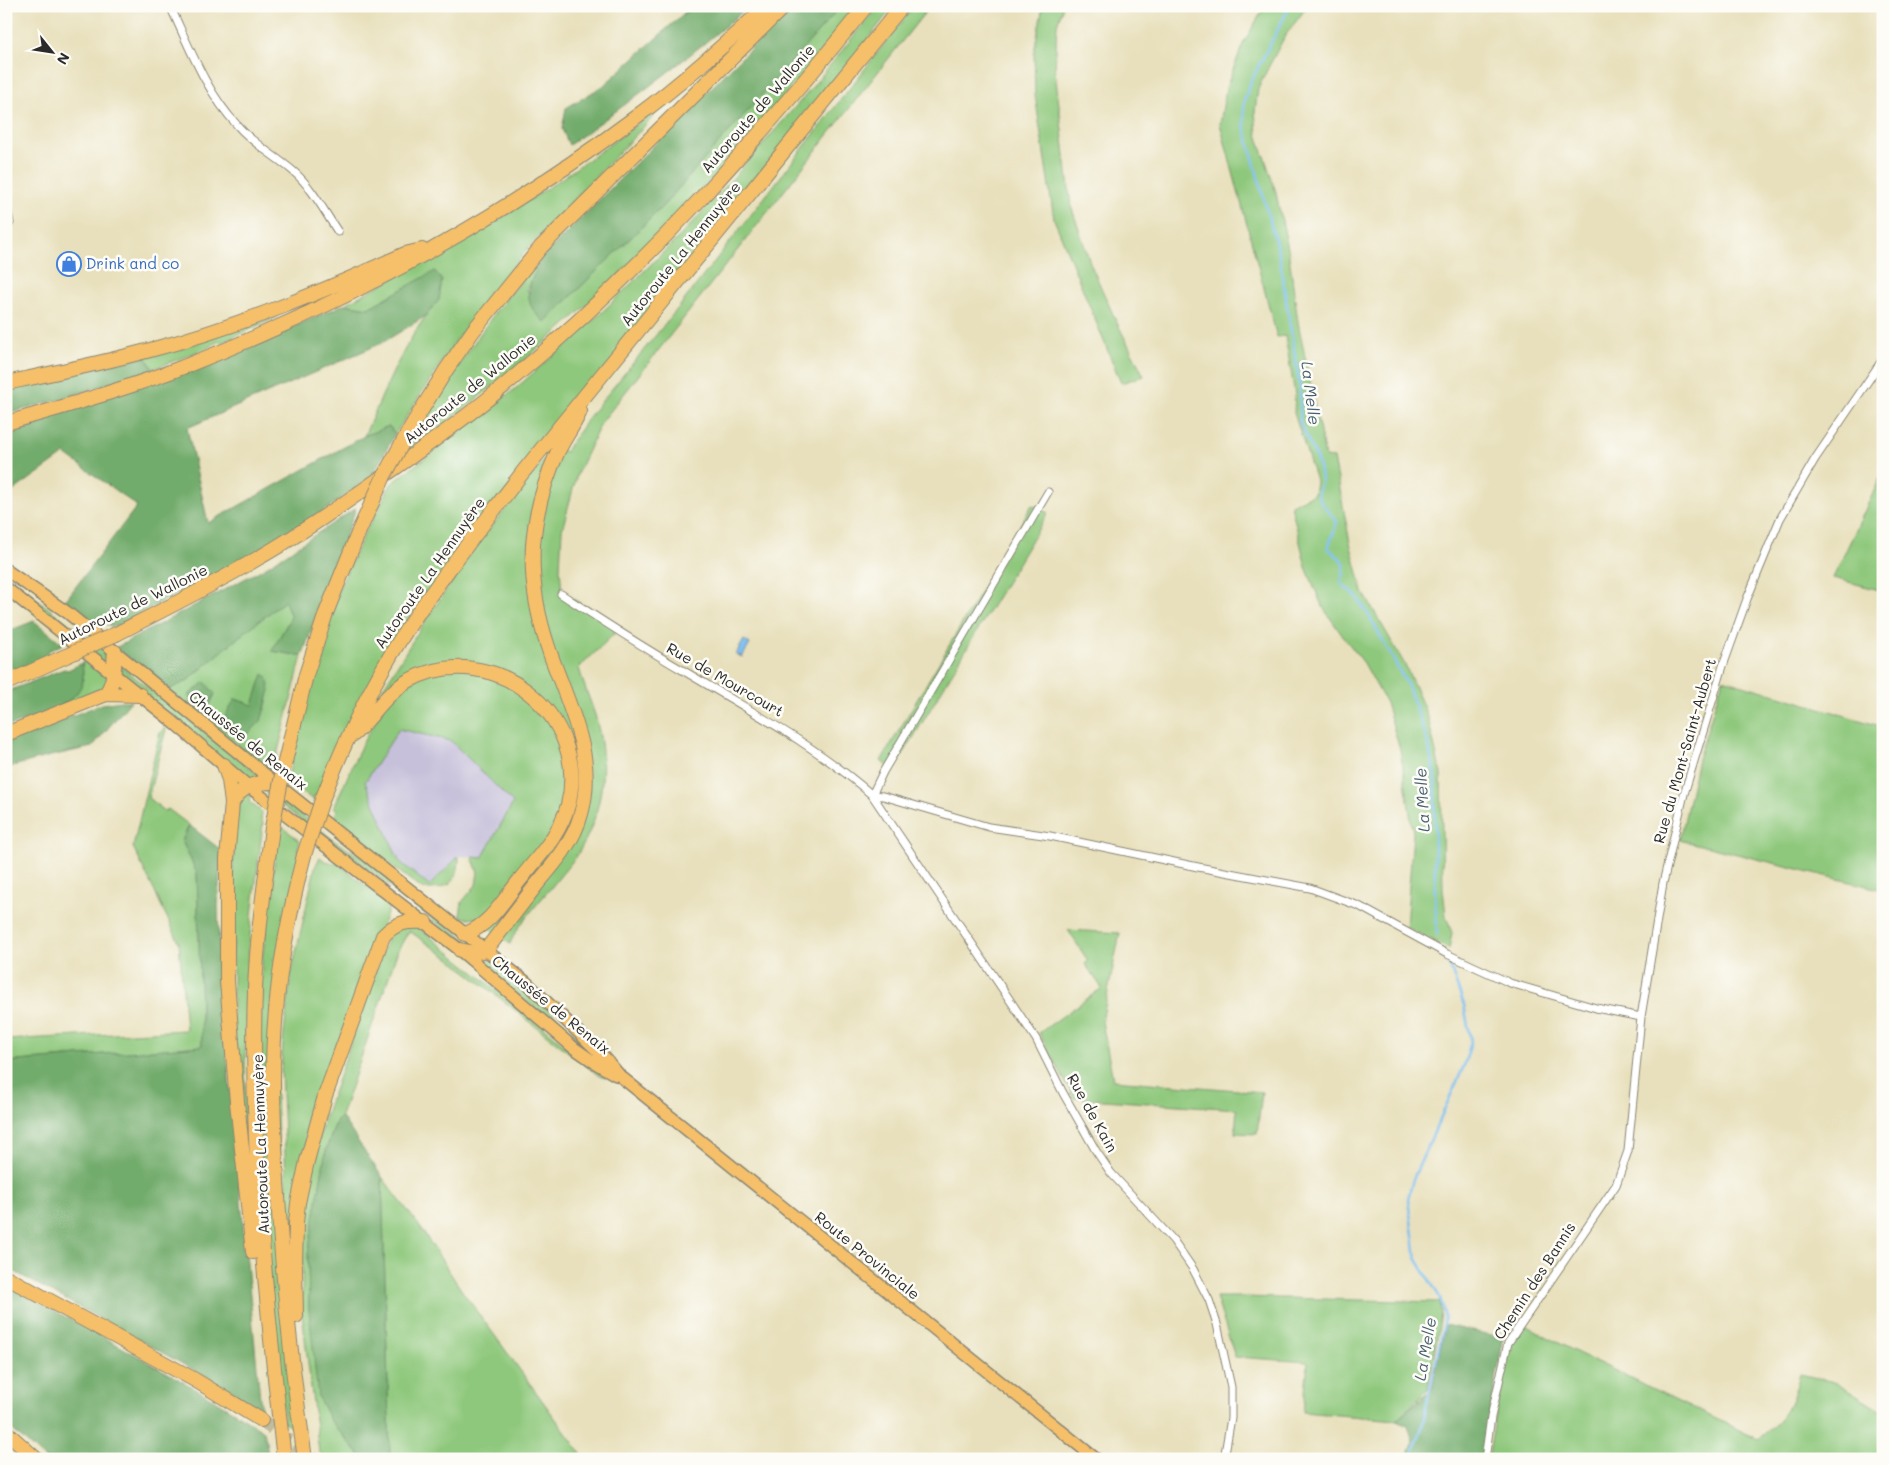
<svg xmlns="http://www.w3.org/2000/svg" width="1889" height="1465" font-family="Mali,sans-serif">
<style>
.industrial{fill:#c6c0da}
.green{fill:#8ec87c;stroke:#5c7a54;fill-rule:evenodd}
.forest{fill:#72ac6c;stroke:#4e6c4c}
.water{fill:#7bbff2;stroke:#53758e}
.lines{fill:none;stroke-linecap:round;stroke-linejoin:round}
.stream{stroke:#7bbff2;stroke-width:2.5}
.highway-tunnel{stroke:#c2bc9f;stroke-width:14;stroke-dasharray:14 7;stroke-linecap:butt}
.street-casing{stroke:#8a8674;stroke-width:9}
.primary-casing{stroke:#8a8674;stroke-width:14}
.highway-casing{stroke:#8a8674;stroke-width:16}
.street{stroke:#fff;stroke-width:7}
.primary{stroke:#f6c06b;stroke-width:11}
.highway{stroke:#f6c06b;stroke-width:14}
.highway-bridge-casing{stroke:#8a8674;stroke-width:16;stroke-linecap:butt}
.highway-bridge{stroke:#f6c06b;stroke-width:14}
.labels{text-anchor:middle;stroke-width:5;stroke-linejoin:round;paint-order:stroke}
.street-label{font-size:15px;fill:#2b2b2b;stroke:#fdfcf7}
.shop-label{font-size:15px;fill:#366cbe;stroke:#fdfcf7;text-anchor:start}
.water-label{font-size:16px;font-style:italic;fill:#475f71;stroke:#fdfcf7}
</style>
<rect width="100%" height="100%" fill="#fdfcf7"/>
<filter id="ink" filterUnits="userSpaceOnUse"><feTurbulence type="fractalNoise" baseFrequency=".02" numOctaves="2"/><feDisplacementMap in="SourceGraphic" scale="10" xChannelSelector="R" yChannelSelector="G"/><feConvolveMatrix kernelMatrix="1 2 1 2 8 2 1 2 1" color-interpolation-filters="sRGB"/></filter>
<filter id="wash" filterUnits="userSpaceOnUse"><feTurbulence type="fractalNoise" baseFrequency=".0096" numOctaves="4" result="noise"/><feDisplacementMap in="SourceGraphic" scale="20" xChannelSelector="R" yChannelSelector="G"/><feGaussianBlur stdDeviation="1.12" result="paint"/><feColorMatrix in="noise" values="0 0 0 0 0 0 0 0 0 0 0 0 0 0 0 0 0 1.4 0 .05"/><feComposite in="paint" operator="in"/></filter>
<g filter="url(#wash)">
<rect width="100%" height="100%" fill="#e8e0bc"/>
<!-- industrial -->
<path class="industrial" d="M399 729 451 741 513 803 482 858 459 856 429 886 399 861 365 782Z"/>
<!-- green -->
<path class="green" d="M841 6H857C774 111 685 214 586 306 528 359 467 407 405 455L430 410 431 405 496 311 542 257 527 290 545 322 661 208Z
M878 6H894L409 618 319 794 315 795 313 800 288 781 297 726 338 591 366 530 371 523 391 484 515 389 599 315 682 234 736 175 810 90Z
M914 6H930L601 423 577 474 562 530 560 569 562 592 620 628 579 668C583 684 590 699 595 715 609 762 604 813 577 855 571 864 564 871 558 879 545 896 516 926 510 944L476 918 469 919 460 916 462 902 476 885 478 872 472 857 482 858 513 803 451 741 399 729 365 782 399 861 429 886 459 856C459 883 448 890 422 889L333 821 337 810 334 807 362 744 382 710 377 698 425 621 474 549 555 446 565 452 588 418 679 307Z
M1043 6H1063L1057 25 1055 71 1071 206 1091 265 1116 321 1144 376 1121 383 1054 219 1035 95 1034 52Z
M1265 6H1309L1303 12 1285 36 1268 68 1258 89 1255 111 1257 134 1275 189 1288 248 1298 322 1325 457 1334 458 1350 543 1363 592 1404 663 1418 694 1428 718 1441 774 1443 889 1446 916 1452 933 1449 949 1406 927 1413 833 1400 749 1386 703 1364 663 1342 635 1322 606 1306 567 1291 505 1314 494 1316 481 1294 413 1295 395 1285 336 1277 337 1220 124 1226 88 1243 44Z
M659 108 653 117 528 248 459 336 395 434 389 426 364 436C386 389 404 339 439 300L435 272 368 308 345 304C383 283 422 264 460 243 529 203 595 156 659 108Z
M277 317 220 343 219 341 207 348 153 369 145 356Z
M1883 472V591L1833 578Z
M1032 505 1048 513 901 758 891 770 881 761Z
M6 575 104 652 105 664 6 584Z
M285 601 291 617 272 651 302 656 276 759 272 762 270 770 168 690 187 681 246 631ZM263 674C275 695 264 717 248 734L235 699 253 706Z
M85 661 108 679 106 686 60 707 83 680 82 663Z
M122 667 264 779 251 782 121 677Z
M1723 679 1883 727V890L1680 840 1698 759Z
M164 728 166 729 148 798 165 811 168 809 189 825 182 841 197 873 202 1046 6 1062V1040L186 1030 179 942 133 847 160 732Z
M263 788 272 791 336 842 360 856 415 898 397 892 338 845H333L266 793Z
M247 791 251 794 249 802 262 812 261 820 263 823C257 874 250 924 247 975 244 1035 245 1095 247 1155L233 1021V814Z
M280 825 300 841 298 849 300 852 271 1009 294 1420 291 1427 284 1422 264 1225 258 1079 262 960 278 833Z
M320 857 325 861 339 864 387 903 389 908 320 1101 290 1258 281 1072 283 1041 291 975 315 867Z
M412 904 423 906 472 945 471 948 464 945Z
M398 927H418L606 1078 599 1076 450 959 409 931 398 950 341 1116 336 1122 326 1150 308 1254 309 1310 330 1420 363 1459H327L319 1452 302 1314 303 1216 309 1177 323 1122 389 934Z
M1068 930 1120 933 1102 1021 1113 1080 1262 1092 1257 1134 1235 1133 1237 1109 1074 1098 1039 1033 1102 988 1085 964 1088 961Z
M466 953 486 956 531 993 612 1070Z
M382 1177 420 1227 460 1288 585 1459H390Z
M1242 1297 1440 1302 1441 1311 1440 1321 1428 1389 1396 1420 1303 1412 1308 1362 1235 1357 1216 1297Z
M1523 1324 1578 1353 1758 1439C1787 1416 1790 1410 1800 1374L1834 1382 1883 1412V1459H1488L1501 1385 1510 1346Z"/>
<!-- forest -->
<path class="forest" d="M692 6H749C691 56 631 101 569 145L562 129 566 108 603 86Z
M793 6H841L661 208 545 322C518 301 530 283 542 257Z
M435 271 442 280 439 300 424 317 382 343 187 428 208 523 364 436 389 426 395 434 372 476 313 519 239 562 114 627 105 624 90 628 62 605 137 506 65 454 6 496V429L268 338 345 304 368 308Z
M145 356 153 369 65 398 6 414V387Z
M356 508 302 656 272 651 291 617 285 601 246 631 187 681 168 690 115 648 263 569Z
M34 621 63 644 48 651V657L6 676V632Z
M82 663C82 668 84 674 83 679 80 707 29 718 6 727V692L64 669 68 670Z
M263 674 267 677 270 690 261 721 248 734 231 733 220 725 235 699 253 705Z
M205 682 215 694 207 711 191 703 189 695Z
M121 701H131L92 747 46 757 6 768V742L102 704Z
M189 825 221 850 218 905 220 984 261 1409 223 1386 6 1267V1062L202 1046 197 873 182 841Z
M341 1116 382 1177 390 1459H363L330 1420 318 1397 309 1310 308 1254 326 1150 336 1122Z
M6 1285C93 1332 181 1377 264 1431L269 1459H45L6 1424Z
M1445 1325 1495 1336 1503 1340 1482 1459H1406L1413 1442 1408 1425 1396 1420 1432 1389Z"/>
<!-- water -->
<path class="water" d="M744 640 750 644 742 657 736 654Z"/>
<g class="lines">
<!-- stream -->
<path class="stream" d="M1290 6 1251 81 1244 102V125L1279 255 1300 388V423L1317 460 1322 479 1318 493 1320 501 1337 522 1328 548C1346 564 1347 560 1341 584L1356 596 1368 614 1408 686 1428 743 1435 777V896L1437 934
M1410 1459 1421 1431 1445 1319 1443 1307 1439 1296 1416 1258 1408 1199 1413 1179 1464 1066 1471 1042 1464 1005 1449 964"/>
</g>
</g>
<g filter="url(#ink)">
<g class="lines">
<!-- highway-tunnel -->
<path class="highway-tunnel" d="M261 1420 313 1459"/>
<defs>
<path id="street" d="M170 6C189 46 206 92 237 125 253 144 274 155 293 171 312 187 324 211 338 232
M6 202 10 223 6 228
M561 594C601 620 642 647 684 671 749 710 815 745 872 795L1036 1039 1063 1093 1096 1151 1111 1173 1173 1240 1193 1269 1209 1300 1217 1324 1231 1387V1418L1224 1459
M872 795 883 796 989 827 1050 836 1198 867 1310 888 1359 906 1447 954 1510 983 1596 1008 1641 1017
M872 795 883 772 1048 492
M6 1457 9 1459
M1485 1459 1491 1417 1508 1343 1616 1185 1628 1151 1641 1017 1663 883 1684 794 1723 666 1747 599 1780 519 1815 459 1883 359"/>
<path id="primary" d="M6 570 68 613 274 782 526 982 605 1058 620 1076 1096 1459
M6 588 171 720 248 786 460 950 574 1048 597 1064 616 1075"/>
<path id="highway" d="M6 383C54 373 103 363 150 350 238 327 322 292 405 254L422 250
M414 422 446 370 473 331 541 247 784 6
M6 423C64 407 122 390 178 369 341 306 496 222 636 117 682 83 724 45 767 6
M116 634C165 609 213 585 260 557 299 535 336 509 372 484 420 451 467 417 511 380 644 269 758 140 866 6
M6 683 57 660
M106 694C116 678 113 670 115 652
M6 734 106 694 140 695
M354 734C373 716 385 694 408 681 491 636 591 714 568 805 560 835 537 858 519 881 503 901 490 925 465 934
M224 765 229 780 232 803 227 859V981L237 1102 253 1252
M283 770 306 675 326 613 359 531
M322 800C343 745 368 691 400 640 437 582 481 527 523 472L902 6
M232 803C241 786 256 782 274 782
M272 828C265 882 257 936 255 990 250 1147 266 1303 284 1459
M304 855C291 906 280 958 276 1011 270 1072 274 1134 278 1196 283 1284 292 1372 305 1459
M460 950 474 953 486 950C503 928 520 906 537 884 555 863 574 841 581 814 598 754 566 702 548 647 537 614 531 580 533 546 535 514 545 480 558 451 565 437 574 425 580 411
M6 1277 195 1380 261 1420
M296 1316 295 1267 296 1223 298 1203 307 1161 325 1096 383 936C396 922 407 921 425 922
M6 1432 36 1459"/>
</defs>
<!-- street casing -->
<use href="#street" class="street-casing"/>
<!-- primary casing -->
<use href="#primary" class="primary-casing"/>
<!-- highway casing -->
<use href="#highway" class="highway-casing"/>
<!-- street -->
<use href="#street" class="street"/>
<!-- primary -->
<use href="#primary" class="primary"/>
<!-- highway -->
<use href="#highway" class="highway"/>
<defs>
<path id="highway-bridge" d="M359 531 385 474 414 422
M57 660 116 634
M272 828 283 770
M304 855 322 800"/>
</defs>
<!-- highway-bridge casing -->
<use href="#highway-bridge" class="highway-bridge-casing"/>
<!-- highway-bridge -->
<use href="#highway-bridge" class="highway-bridge"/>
</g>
</g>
<!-- icons -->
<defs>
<symbol id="shop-ring" viewBox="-11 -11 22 22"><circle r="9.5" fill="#fdfcf7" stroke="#3f7fe0" stroke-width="1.5"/><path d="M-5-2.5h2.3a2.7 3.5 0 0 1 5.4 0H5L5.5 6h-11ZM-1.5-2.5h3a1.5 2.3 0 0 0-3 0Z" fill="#3f7fe0"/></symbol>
</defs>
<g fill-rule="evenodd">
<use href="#shop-ring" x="55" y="250" width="28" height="28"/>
</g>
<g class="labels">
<!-- street labels -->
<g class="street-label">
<text transform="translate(758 109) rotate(-49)" y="5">Autoroute de Wallonie</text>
<text transform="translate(681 254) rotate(-51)" y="5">Autoroute La Hennuyère</text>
<text transform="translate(470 389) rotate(-39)" y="5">Autoroute de Wallonie</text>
<text transform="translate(430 573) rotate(-55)" y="5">Autoroute La Hennuyère</text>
<text transform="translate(133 605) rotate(-26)" y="5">Autoroute de Wallonie</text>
<text transform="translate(725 680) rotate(30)" y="5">Rue de Mourcourt</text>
<text transform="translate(248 741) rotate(39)" y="5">Chaussée de Renaix</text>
<text transform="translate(1685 751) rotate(-74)" y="5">Rue du Mont-Saint-Aubert</text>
<text transform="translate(551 1005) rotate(39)" y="5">Chaussée de Renaix</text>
<text transform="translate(1092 1113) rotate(61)" y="5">Rue de Kain</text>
<text transform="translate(261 1144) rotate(-92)" y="5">Autoroute La Hennuyère</text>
<text transform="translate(867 1256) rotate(39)" y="5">Route Provinciale</text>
<text transform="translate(1535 1281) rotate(-57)" y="5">Chemin des Bannis</text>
</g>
<!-- shop labels -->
<g class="shop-label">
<text x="86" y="269">Drink and co</text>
</g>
<!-- water labels -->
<g class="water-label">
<text transform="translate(1311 393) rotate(83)" y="6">La Melle</text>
<text transform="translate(1422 800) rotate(-93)" y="6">La Melle</text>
<text transform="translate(1425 1349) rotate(-80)" y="6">La Melle</text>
</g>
</g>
<!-- margin -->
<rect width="1889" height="1465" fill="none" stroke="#fdfcf7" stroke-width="25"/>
<!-- north arrow -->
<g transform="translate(52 52) rotate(120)" stroke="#fdfcf7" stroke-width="4" paint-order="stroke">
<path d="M0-4L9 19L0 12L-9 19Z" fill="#2b2b2b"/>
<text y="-8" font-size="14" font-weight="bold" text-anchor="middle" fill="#2b2b2b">N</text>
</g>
</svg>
